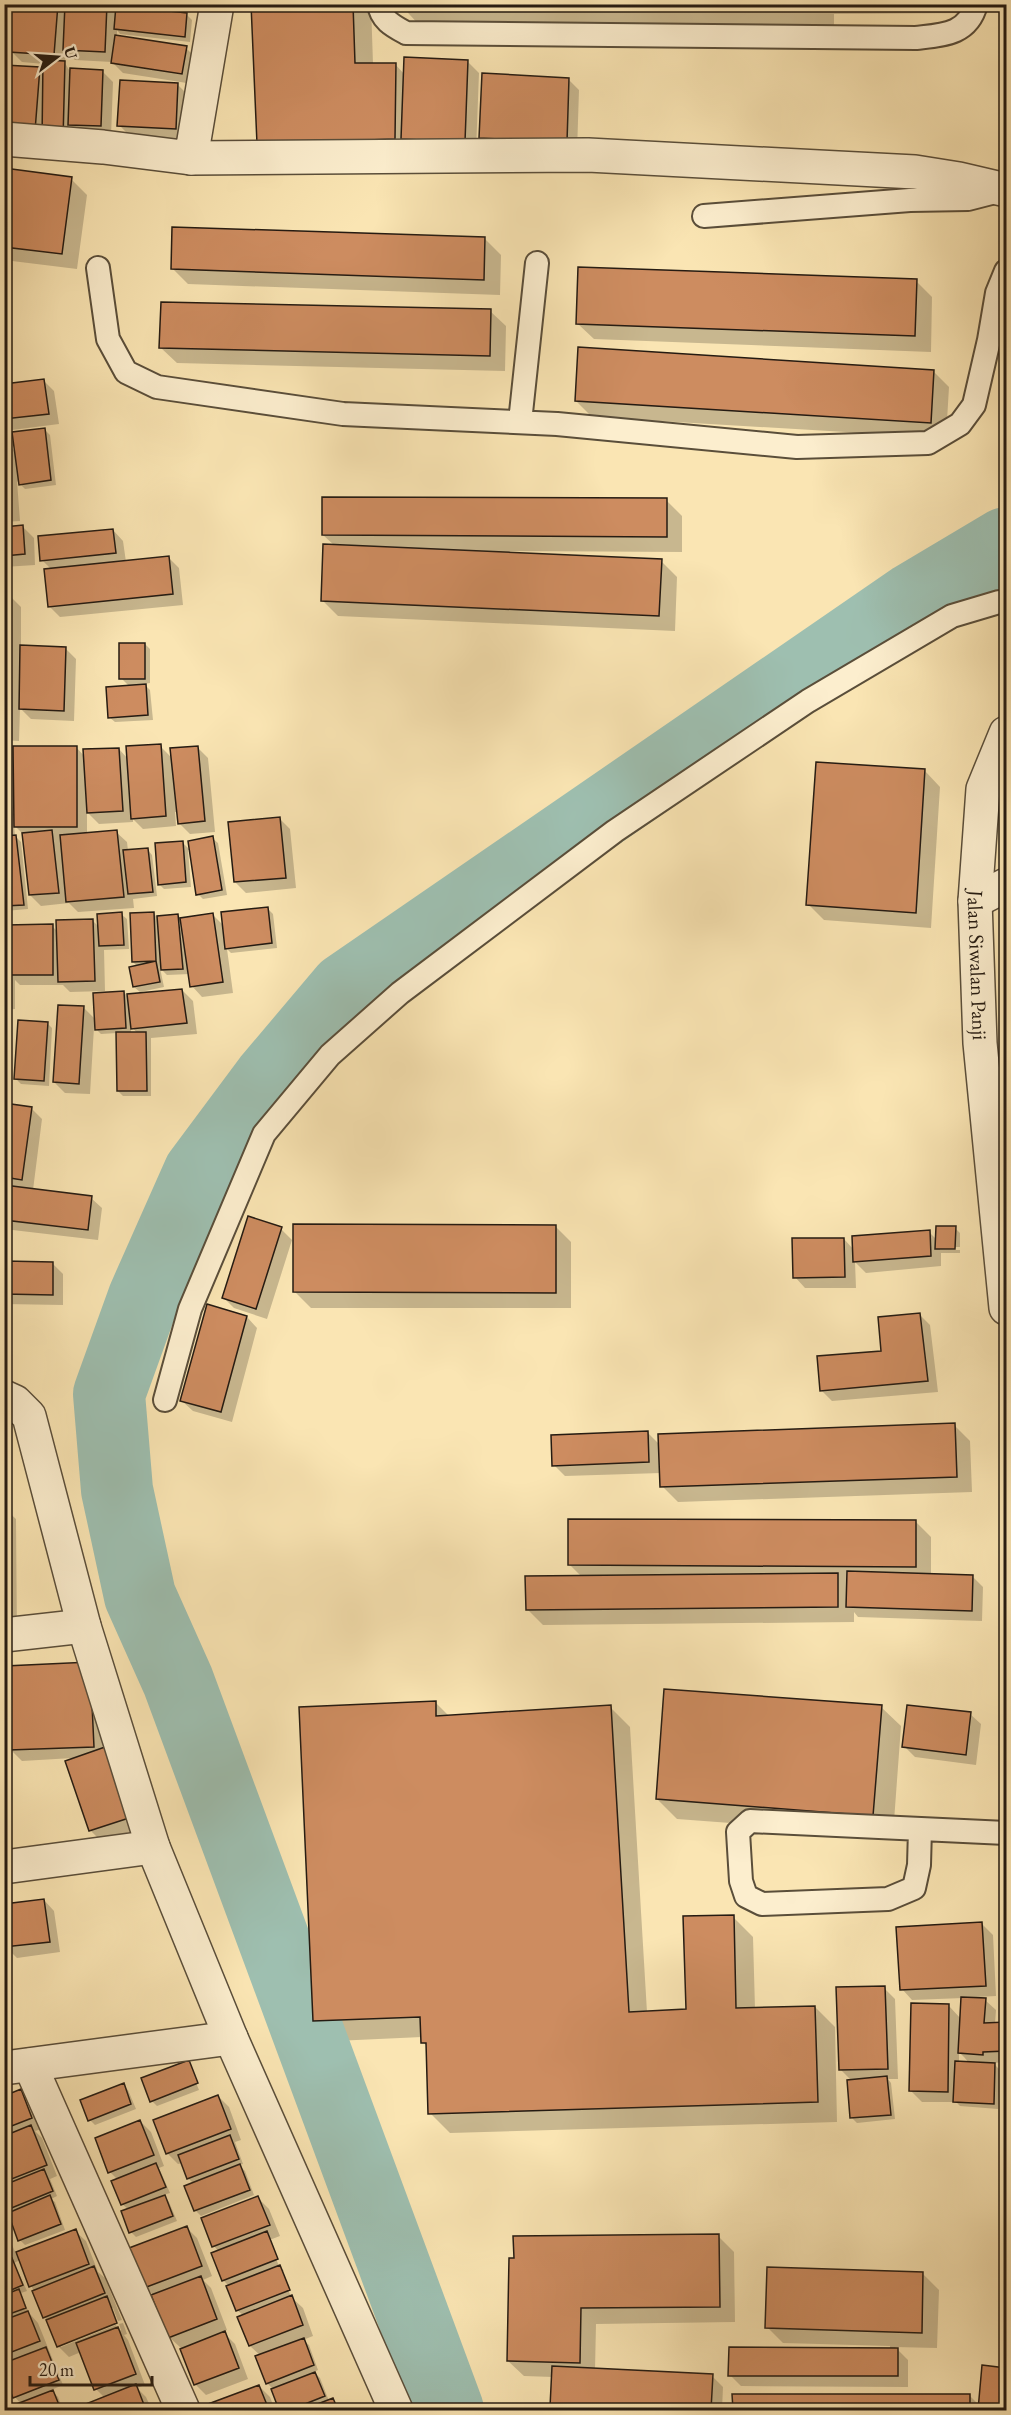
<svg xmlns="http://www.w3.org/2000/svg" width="1011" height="2415" font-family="'EB Garamond',serif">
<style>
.shadow{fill:#0003;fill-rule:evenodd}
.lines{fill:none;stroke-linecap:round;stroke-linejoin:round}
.river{stroke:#9ebfb0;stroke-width:72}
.building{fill:#cd8c60;stroke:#251b12;stroke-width:1.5}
.service-casing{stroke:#5a4e3a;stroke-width:26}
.minor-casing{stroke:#5a4e3a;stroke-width:36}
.service{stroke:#fceece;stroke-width:22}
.minor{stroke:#fceece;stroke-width:33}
.labels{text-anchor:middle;stroke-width:5;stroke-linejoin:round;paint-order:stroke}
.street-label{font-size:21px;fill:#251b12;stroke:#fceece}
</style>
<rect width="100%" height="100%" fill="#fae5b3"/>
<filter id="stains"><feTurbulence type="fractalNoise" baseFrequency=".00333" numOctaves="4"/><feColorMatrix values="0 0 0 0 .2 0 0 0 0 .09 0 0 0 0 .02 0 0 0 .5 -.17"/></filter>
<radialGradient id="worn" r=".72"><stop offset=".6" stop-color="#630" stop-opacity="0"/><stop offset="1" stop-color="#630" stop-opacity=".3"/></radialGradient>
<!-- shadow -->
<path class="shadow" d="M4 4H10L5 48H4Z
M14 4H115L117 7 187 15 192 20 190 42 120 34 117 30V36L186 48 197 59 193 84 123 73 112 62 75 60 66 51 65 63 69 70 102 71 113 82 111 137 80 136 68 124V145L9 138 39 69 44 74V64L22 62 11 51Z
M143 4H209V11Z
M252 4H371L373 64H395L405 75 468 62 479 73 476 152 278 163ZM415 138 473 143 415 141Z
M400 4H976V13L834 14V29L420 26Z
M568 79 579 90 577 152 492 148 481 137Z
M177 84 188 95 186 139 130 136 119 125Z
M4 169 71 179 87 195 77 269 4 260Z
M485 239 501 255 500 295 188 284 173 269Z
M916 281 932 297 931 352 594 339 578 324Z
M490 311 506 326 505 371 177 363 161 348Z
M933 371 949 387 946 438 592 417 576 401Z
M43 380 54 391 59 424 4 431V386Z
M45 430 50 435 56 485 25 489 17 481 20 521 4 522V441L16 452Z
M666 500 682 516V552L510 551V554L661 561 677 577 675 631 338 616 322 600 335 546 323 535Z
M23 527 34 538 35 565 4 567V528Z
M113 530 123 541 126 562 168 557 179 568 183 605 60 617 49 606 51 569 42 560Z
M4 596H10L21 607V647L65 648 76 659 74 721 31 719 20 708 19 741 4 740Z
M145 644 150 649V683L144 684 150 690 153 720 115 722 109 717 129 686 121 678Z
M160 746 172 758 197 747 208 758 215 832 190 834 179 823 178 812H175L176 826 143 829 133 819V822L99 824 87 812V834L116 832 127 842 128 851 147 849 152 855 157 896 133 899 134 908 78 912 69 903 41 906 30 895 24 835 14 825 15 836 21 842 28 909 5 911 4 754 7 757 13 814 76 747 85 757 119 749 128 759Z
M925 771 940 787 931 928 824 920 808 904Z
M279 818 290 829 296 888 246 893 235 882Z
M212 838 218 843 227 895 203 899 198 894Z
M183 843 190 850H188L191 887 164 889 159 884Z
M268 909 273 914 277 948 231 953 227 949 233 993 202 997 192 986 190 974 167 975 160 968 164 987 140 992 134 987 138 967 133 962 153 913 157 917 178 915 182 920 213 915 224 926Z
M121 914 127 919 129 949 104 950 105 991 70 992 63 985H20L15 980V1009L4 1010V928L8 932 52 926 58 932 93 921 100 928Z
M182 990 193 1001 197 1034 151 1038V1096H123L118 1091 117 1033 101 1034 94 1027 90 1094 65 1093 54 1082 84 1008 96 1020 124 992 127 996ZM131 1026 138 1034H131Z
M47 1023 52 1028 49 1086 21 1084 16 1079Z
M4 1105 31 1108 42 1119 33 1190 91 1198 102 1208 98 1240 4 1229Z
M555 1226 571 1242V1308H311L295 1292Z
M955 1228 960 1233V1247H940V1250H960V1253H941V1266L866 1273 855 1262 856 1288H805L795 1277 844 1239 854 1250 929 1232 937 1240Z
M281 1229 292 1240 267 1319 234 1308 223 1297Z
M4 1263H52L63 1274V1305L4 1304Z
M919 1314 930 1325 938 1392 832 1401 821 1390 883 1352Z
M247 1317 257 1328 232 1422 193 1411 182 1401Z
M954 1425 970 1441 972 1492 678 1502 662 1486 661 1473 565 1476 554 1465 648 1433 660 1445Z
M4 1508 16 1519 17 1639H4Z
M915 1521 931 1537V1575L972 1576 983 1587 982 1621 858 1617 854 1612V1622L543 1625 527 1609 582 1577 569 1564Z
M100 1674 103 1748 139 1829 101 1841 91 1831 67 1761 73 1758 22 1761 11 1750Z
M435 1702 449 1716 610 1707 630 1727 647 2012 688 2011 733 1917 753 1937 755 2009 815 2007 835 2027 837 2122 450 2133 430 2113 428 2047 423 2042 422 2037 335 2041 315 2021Z
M881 1707 901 1726 893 1835 677 1819 657 1799Z
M970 1714 981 1724 976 1765 915 1757 904 1746Z
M44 1900 54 1911 60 1952 17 1958 5 1946 8 1981 4 1982V1905Z
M982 1924 993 1935 996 1996 977 1997V1999L985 2000 996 2010 995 2024 1006 2023V2062L993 2063 1000 2070 998 2109 960 2106 956 2102H922L911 2091 949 2006 961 2019 963 1998 912 2000 902 1989ZM959 2052 964 2057 970 2064 959 2063Z
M884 1988 895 1999 898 2079H888L891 2083 895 2119 857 2123 852 2118V2081L841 2070Z
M188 2062 192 2066H189L199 2090 157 2106 152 2101Z
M123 2085 128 2090 136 2109 95 2125 90 2120Z
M21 2091 32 2102 42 2129 35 2131 42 2138 57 2176 50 2179 57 2196 51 2199 55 2202 65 2230 25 2245 20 2240 14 2212 4 2197V2097Z
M218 2096 229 2107 241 2140 235 2142 243 2164 239 2165 245 2171 254 2195 201 2216 196 2211 186 2187 194 2184 188 2178 182 2163 178 2164 168 2154 155 2121Z
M140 2121 151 2132 164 2166 159 2168 170 2193 163 2195 169 2202 177 2221 136 2237 131 2232 129 2210 122 2204 118 2180 110 2172Z
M258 2198 269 2209 280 2236 272 2239 282 2265 272 2239H268L279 2266 284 2271H281L291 2297 303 2308 313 2336 303 2340 309 2345 318 2370 314 2372 320 2378 329 2401 333 2400 340 2410H281L274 2390 267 2383 261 2356 250 2346 239 2318 244 2316 237 2310 229 2286 223 2280 219 2252 214 2246Z
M4 2226 16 2254 75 2231 86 2241 98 2272 105 2278 122 2320 118 2321 113 2308H110L61 2344V2347L116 2325 118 2331 121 2330 119 2324 123 2323 127 2334 124 2335 128 2340 145 2385 137 2388 146 2397 152 2410H81L80 2408 105 2398 96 2389 81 2352 69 2357 58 2346 20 2260 14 2263 27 2291 21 2293 29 2313 38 2323 63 2385 51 2390 58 2397 63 2410H18L16 2406 21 2404 15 2397 4 2371Z
M186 2227 197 2238 212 2276 203 2280 211 2288 227 2330 223 2332 235 2344 248 2379 206 2395 196 2385 181 2348 169 2337 153 2295 146 2287Z
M718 2236 734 2252 735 2322 596 2324 595 2370 712 2376 723 2387 722 2410H556L552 2407 553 2377 524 2376 508 2361 510 2259Z
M923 2274 939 2290 937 2348 895 2347 908 2360V2387L741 2386 730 2375 890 2349V2346L783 2343 767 2327Z
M983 2367 1006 2369V2410H734V2396H970L980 2406Z
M259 2386 270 2397 275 2410H212L210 2405Z"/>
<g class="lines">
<!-- river -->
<path class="river" d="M448 2410 178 1681 140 1596 117 1490 109 1394 144 1297 199 1173 269 1079 345 989 912 599 1006 543"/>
</g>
<!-- building -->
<path class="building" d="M12 4H58L54 55 9 52Z
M65 4H107L105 52 63 50Z
M251 4H353L355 63H396L395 139 257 144Z
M398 4H815V10L398 7Z
M116 5 187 13 185 37 114 29Z
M115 35 187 46 182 74 111 63Z
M404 57 468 60 465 142 401 139Z
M43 60 65 61 63 140H42Z
M4 65 40 67 35 131 4 129Z
M70 68 103 70 101 126 68 125Z
M482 73 569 78 567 142 479 138Z
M120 80 178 83 176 129 117 126Z
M4 168 72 177 62 254 4 247Z
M172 227 485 237 484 280 171 269Z
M578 267 917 279 915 336 576 324Z
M161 302 491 309 490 356 159 348Z
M578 347 934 370 931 423 575 401Z
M44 379 49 414 4 419V384Z
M45 428 51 480 19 485 12 432Z
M4 441 10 511H4Z
M322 497 667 498V537L322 535Z
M23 525 25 554 4 556V527Z
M113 529 116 553 40 561 38 536Z
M323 544 662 559 659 616 321 601Z
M169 556 173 594 48 607 44 569Z
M4 595H11L9 730H4Z
M119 643H145V679H119Z
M20 645 66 647 64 711 19 709Z
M146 684 148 715 108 718 106 687Z
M161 744 166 816 131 819 126 746Z
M13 746H77V827H14Z
M198 746 205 821 178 824 170 748Z
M119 748 123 811 87 813 83 749Z
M816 762 925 769 916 913 806 905Z
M280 817 286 878 234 882 228 822Z
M52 830 59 893 29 895 22 833Z
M117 830 124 897 66 902 60 835Z
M16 835 24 905 4 906V836Z
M213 836 222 890 196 895 188 841Z
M183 841 186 882 158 885 155 843Z
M148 848 153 892 128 894 123 850Z
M268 907 272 943 225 949 221 912Z
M122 912 124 945 99 946 97 914Z
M154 912 156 961 132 962 130 913Z
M213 913 223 982 190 987 180 918Z
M178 914 183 969 161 970 157 916Z
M93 919 95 981 58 982 56 920Z
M53 924V975H7L6 925Z
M156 961 160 982 133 987 129 967Z
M182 989 187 1023 131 1029 127 994Z
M124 991 126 1028 95 1030 93 993Z
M58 1005 84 1006 79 1084 53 1082Z
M18 1020 48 1022 44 1081 14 1079Z
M116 1032H146L147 1091H117Z
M4 1103 32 1107 22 1180 4 1177Z
M4 1185 92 1196 88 1230 4 1220Z
M248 1216 282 1227 256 1309 222 1298Z
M293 1224 556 1225V1293L293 1292Z
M936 1226H956L955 1249H935Z
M930 1230 931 1256 853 1262 852 1236Z
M792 1238H844L845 1277 793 1278Z
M4 1261 53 1262V1295L4 1294Z
M207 1304 247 1316 221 1412 180 1401Z
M920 1313 928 1381 820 1391 817 1356 881 1351 878 1317Z
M955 1423 957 1477 660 1487 658 1434Z
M648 1431 649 1462 552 1466 551 1435Z
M4 1507H6L7 1629H4Z
M568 1519 916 1520V1567L568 1565Z
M847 1571 973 1575 972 1611 846 1607Z
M838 1573V1607L526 1610 525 1576Z
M90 1662 94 1747 9 1750 5 1666Z
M664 1689 882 1705 873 1816 656 1799Z
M436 1701V1716L611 1705 629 2012 686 2009 683 1916 734 1915 736 2008 815 2006 818 2102 428 2114 426 2043H421L420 2017 313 2021 299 1707Z
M907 1705 971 1712 966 1755 902 1747Z
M105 1747 129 1818 89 1831 65 1761Z
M44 1899 50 1942 4 1947V1904Z
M982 1922 986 1986 900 1990 896 1927Z
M885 1986 888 2069 839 2070 836 1987Z
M961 1997 986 1998 984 2023 1006 2022V2051L983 2052V2055L958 2053Z
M911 2003 949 2004 948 2092 909 2091Z
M189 2060 198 2083 150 2102 141 2078Z
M955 2061 995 2063 994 2104 953 2102Z
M887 2076 891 2115 850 2118 847 2080Z
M124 2083 131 2104 88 2121 80 2100Z
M21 2089 32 2118 4 2129V2096Z
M218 2095 231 2129 166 2154 153 2120Z
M140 2120 154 2155 108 2173 95 2138Z
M31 2125 47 2165 4 2182V2136Z
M230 2135 239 2159 187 2179 178 2155Z
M156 2163 166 2187 121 2205 111 2181Z
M240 2164 250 2190 194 2211 184 2186Z
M44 2169 53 2191 9 2209 4 2198V2185Z
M50 2195 61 2224 18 2241 8 2213Z
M165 2195 173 2216 129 2233 121 2211Z
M258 2196 270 2225 212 2247 201 2218Z
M187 2226 202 2266 144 2288 129 2248Z
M76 2229 89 2264 29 2287 16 2252Z
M267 2231 278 2259 222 2281 211 2253Z
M719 2234 720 2307 581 2308 580 2363 507 2361 509 2258H514L513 2236Z
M12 2258 23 2285 4 2293V2261Z
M280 2265 290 2290 236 2311 226 2286Z
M94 2266 105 2293 43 2318 32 2291Z
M767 2267 923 2272 922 2333 765 2328Z
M201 2276 217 2319 168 2338 151 2295Z
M19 2289 26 2308 4 2316V2295Z
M292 2295 303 2325 249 2346 237 2317Z
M107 2296 117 2323 57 2347 46 2320Z
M28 2311 40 2341 4 2355V2320Z
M118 2327 136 2374 94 2390 76 2343Z
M225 2331 239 2368 194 2385 180 2349Z
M304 2338 314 2365 266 2384 255 2356Z
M46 2347 59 2380 13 2398 4 2375V2363Z
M729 2347 898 2348V2376H728Z
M982 2365 1006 2368V2410H978Z
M552 2366 713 2374 711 2410H614L550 2407Z
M315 2372 325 2396 290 2410H279L271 2389Z
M136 2384 146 2410H80L78 2407Z
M259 2385 269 2410H210L208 2404Z
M53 2390 61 2410H16L14 2405Z
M732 2394H970V2410H733Z
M333 2398 338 2410H302Z"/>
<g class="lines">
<defs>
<path id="service" d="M379 4C381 20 393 26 406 33L916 38C942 35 968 35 976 4
M704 216 910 200 968 199 999 191
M98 268 108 339 126 372 157 387 343 414 557 424 797 447 928 443 960 424 974 405 989 340 997 293 1006 271
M520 422 537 263
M165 1400 190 1309 264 1134 330 1055 400 993 615 831 808 701 952 616 999 602 1006 603
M920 1829 919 1865 914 1888 888 1899 762 1904 746 1896 741 1881 738 1832 750 1821 1006 1833"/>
<g id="minor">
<path d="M4 139 103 147 191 158 217 4"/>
<path d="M191 158 588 155 915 172 959 179 1006 190"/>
<path id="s1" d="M1006 733 983 789 975 901 980 1043 1006 1308"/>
<path d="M975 901 1006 885"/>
<path d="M4 1397 15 1402 29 1416 84 1626 153 1847 231 2038 396 2410"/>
<path d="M4 1635 84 1626"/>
<path d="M4 1867 153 1847"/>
<path d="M30 2065 183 2410"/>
<path d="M4 2068 231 2038"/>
</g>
</defs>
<!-- service casing -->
<use href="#service" class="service-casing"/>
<!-- minor casing -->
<use href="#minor" class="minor-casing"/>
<!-- service -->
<use href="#service" class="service"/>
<!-- minor -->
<use href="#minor" class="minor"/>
</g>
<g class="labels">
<!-- street labels -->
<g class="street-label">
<text dy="7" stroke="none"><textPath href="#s1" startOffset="237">Jalan Siwalan Panji</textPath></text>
</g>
</g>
<!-- margin -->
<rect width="1011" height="2415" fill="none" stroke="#fae5b3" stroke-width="24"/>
<rect x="6" y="6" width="999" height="2403" fill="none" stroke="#251b12" stroke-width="3"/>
<rect x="12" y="12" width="987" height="2391" fill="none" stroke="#251b12" stroke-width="1.5"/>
<!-- north arrow -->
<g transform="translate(57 57) rotate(73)" stroke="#fceece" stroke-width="4.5" paint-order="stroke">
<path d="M0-4.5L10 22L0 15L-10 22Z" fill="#251b12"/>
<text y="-9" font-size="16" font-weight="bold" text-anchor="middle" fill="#251b12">U</text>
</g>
<!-- scale -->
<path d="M30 2376v9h122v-9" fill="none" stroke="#251b12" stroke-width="3"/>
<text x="39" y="2376" font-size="18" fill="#251b12" stroke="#fceece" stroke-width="4.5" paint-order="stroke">20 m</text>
<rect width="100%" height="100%" filter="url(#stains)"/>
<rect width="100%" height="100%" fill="url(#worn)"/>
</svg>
